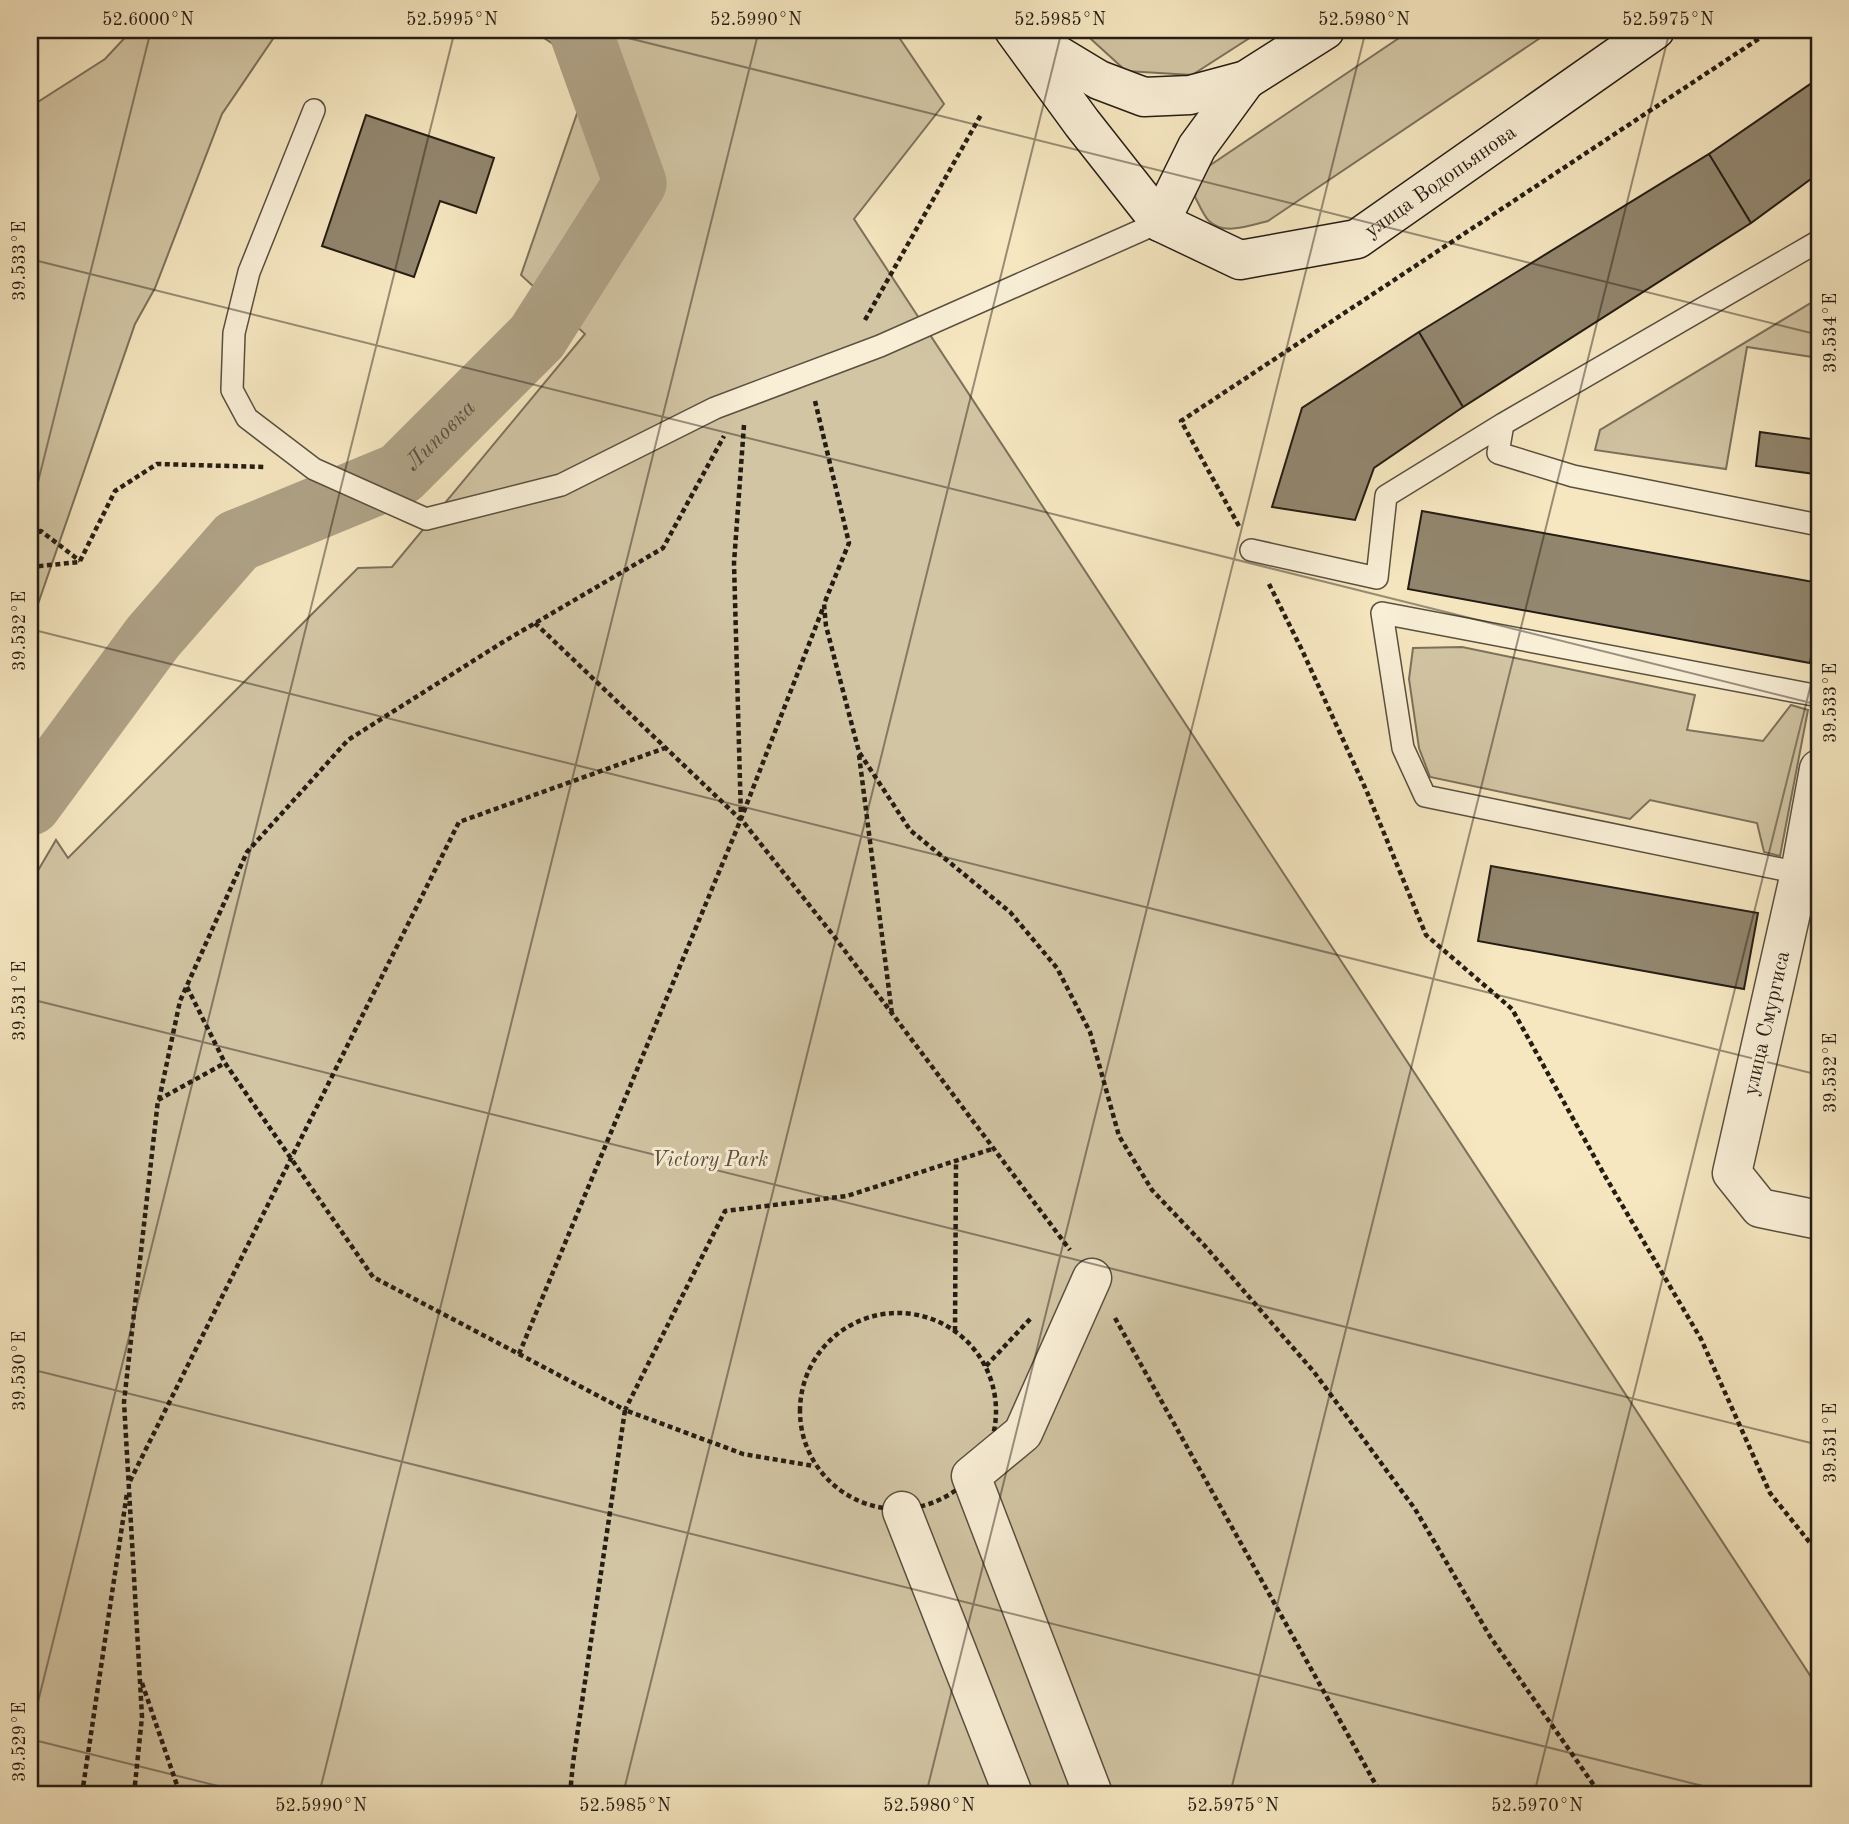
<svg xmlns="http://www.w3.org/2000/svg" width="1849" height="1824" font-family="'Old Standard TT',serif">
<style>
.green{fill:#d2c5a4;stroke:#7c715c;stroke-width:2}
.lines{fill:none;stroke-linecap:round;stroke-linejoin:round}
.river{stroke:#afa286;stroke-width:63}
.building{fill:#92866e;stroke:#251d14;stroke-width:2}
.lane-casing{stroke:#59503f;stroke-width:24}
.street-casing{stroke:#59503f;stroke-width:41}
.secondary-casing{stroke:#251d14;stroke-width:41}
.path{stroke:#251d14;stroke-width:4.5;stroke-dasharray:5 3.5;stroke-linecap:butt}
.lane{stroke:#f9efd7;stroke-width:21}
.street{stroke:#f9efd7;stroke-width:38}
.secondary{stroke:#f9efd7;stroke-width:38}
.ticks{fill:none;stroke:#251d14;stroke-width:2;stroke-opacity:0.45}
.labels{text-anchor:middle;stroke-width:6;stroke-linejoin:round;paint-order:stroke}
.street-label{font-size:21px;fill:#251d14;stroke:#f9efd7}
.park-label{font-size:21px;font-style:italic;fill:#594f3f;stroke:#f9efd7}
.water-label{font-size:23px;font-style:italic;fill:#5c5242;stroke:#f9efd7}
.neatline{fill:none;stroke:#251d14;stroke-width:2.5}
.ticks-label{font-size:18px;text-anchor:middle;fill:#251d14}
</style>
<rect width="100%" height="100%" fill="#f6e7c1"/>
<filter id="stains"><feTurbulence type="fractalNoise" baseFrequency=".00286" numOctaves="4"/><feColorMatrix values="0 0 0 0 .2 0 0 0 0 .09 0 0 0 0 .02 0 0 0 .5 -.17"/></filter>
<radialGradient id="worn" r=".72"><stop offset=".6" stop-color="#630" stop-opacity="0"/><stop offset="1" stop-color="#630" stop-opacity=".3"/></radialGradient>
<!-- green -->
<path class="green" d="M132 30H279L222 114 155 288 135 324 30 627V107L105 59Z
M532 30H894L944 104 854 219 1819 1689V1794H30V884L56 840 68 858 358 568 392 567 585 334 521 275 582 99 562 50Z
M1081 30H1262L1192 75 1126 71Z
M1411 30H1552L1268 221C1251 225 1224 236 1209 221 1203 215 1199 204 1195 197L1200 172Z
M1819 298V358L1747 347 1726 469 1595 450 1600 430Z
M1462 647 1695 695 1687 730 1763 741 1791 705 1808 710 1780 856 1764 852 1757 823 1650 800 1630 819 1430 777 1419 748 1409 679 1413 648Z"/>
<g class="lines">
<!-- river -->
<path class="river" id="s1" d="M30 804 153 637 237 541 400 474 537 337 635 183 580 30"/>
</g>
<!-- building -->
<path class="building" d="M1819 78V173L1751 223 1709 154Z
M366 115 494 158 476 213 440 201 414 277 322 246Z
M1709 154 1751 223 1463 407 1419 332Z
M1419 332 1463 407 1374 468 1355 520 1272 507 1302 408Z
M1760 432 1819 440 1815 474 1756 466Z
M1422 511 1819 583V613L1810 663 1408 589Z
M1491 866 1758 913 1744 989 1478 941Z"/>
<g class="lines">
<defs>
<path id="lane" d="M314 110 249 272 234 333 232 390 247 418 314 469 426 519 561 485 715 408 880 346 1160 222
M1819 241 1503 424 1498 453 1573 476 1819 525
M1251 550 1377 578 1386 496 1503 424
M1819 696 1382 613 1403 748 1425 796 1819 877"/>
<path id="street" d="M1819 769 1800 873 1732 1173 1760 1208 1819 1220
M1092 1278 1023 1433 971 1476 1093 1794
M902 1511 1013 1794"/>
<g id="secondary">
<path id="s2" d="M1014 30 1082 123 1160 222 1240 260 1357 239 1655 30"/>
<path d="M1026 36 1099 80 1144 97 1190 95 1246 80 1325 30"/>
<path d="M1160 222 1197 147 1246 80"/>
</g>
</defs>
<!-- lane casing -->
<use href="#lane" class="lane-casing"/>
<!-- street casing -->
<use href="#street" class="street-casing"/>
<!-- secondary casing -->
<use href="#secondary" class="secondary-casing"/>
<!-- path -->
<path class="path" d="M865 320 982 113
M815 401 849 543 824 604 826 626 859 752 910 830 1010 912 1057 968 1090 1032 1119 1136 1152 1190 1205 1246 1314 1372 1415 1509 1491 1638 1600 1794
M744 425 734 563 741 819 833 935 1070 1250
M1239 526 1181 421 1772 30
M30 534 41 531 80 561
M80 561 115 491 157 464 265 467
M30 567 79 562
M1269 584 1302 650 1367 792 1426 935 1512 1009 1605 1176 1701 1339 1770 1493 1819 1554
M535 623 740 819
M859 755 892 1014
M187 987 225 1063
M159 1100 180 1001 247 852 348 740 503 642 663 548 724 436
M800 1411a98 98 0 1 1 196 0a98 98 0 1 1-196 0Z
M1115 1318 1381 1794
M955 1331 956 1161
M519 1354 741 819 823 608
M986 1366 1031 1318
M130 1481 459 822 665 748
M142 1683 180 1794
M82 1794 127 1493
M134 1794 142 1717 124 1402 158 1100 225 1063 373 1277 625 1410 725 1211 847 1196 992 1149
M570 1794 573 1763 625 1410 743 1454 814 1466"/>
<!-- lane -->
<use href="#lane" class="lane"/>
<!-- street -->
<use href="#street" class="street"/>
<!-- secondary -->
<use href="#secondary" class="secondary"/>
</g>
<!-- ticks -->
<path class="ticks" d="M596 30 1819 335M30 259 1819 705M30 514 151 30M30 629 1819 1075M30 999 1819 1445M30 1369 1735 1794M30 1734 455 30M30 1739 250 1794M319 1794 759 30M623 1794 1062 30M926 1794 1366 30M1230 1794 1670 30M1534 1794 1819 652"/>
<g class="labels">
<!-- street labels -->
<g class="street-label">
<text dy="7" stroke="none"><textPath href="#s2" startOffset="550">улица Водопьянова</textPath></text>
<text transform="translate(1766 1023) rotate(-77)" y="7">улица Смургиса</text>
</g>
<!-- park labels -->
<g class="park-label">
<text x="710" y="1166">Victory Park</text>
</g>
<!-- water labels -->
<g class="water-label">
<text dy="8" stroke="none"><textPath href="#s1" startOffset="567">Липовка</textPath></text>
</g>
</g>
<!-- margin -->
<rect width="1849" height="1824" fill="none" stroke="#f6e7c1" stroke-width="77"/>
<rect x="38" y="38" width="1773" height="1748" class="neatline"/>
<g class="ticks-label">
<text x="148" y="25">52.6000°N</text>
<text x="452" y="25">52.5995°N</text>
<text x="756" y="25">52.5990°N</text>
<text x="1060" y="25">52.5985°N</text>
<text x="1364" y="25">52.5980°N</text>
<text x="1668" y="25">52.5975°N</text>
<text transform="translate(19 261) rotate(-90)" y="6">39.533°E</text>
<text transform="translate(1830 333) rotate(-90)" y="6">39.534°E</text>
<text transform="translate(19 631) rotate(-90)" y="6">39.532°E</text>
<text transform="translate(1830 703) rotate(-90)" y="6">39.533°E</text>
<text transform="translate(19 1001) rotate(-90)" y="6">39.531°E</text>
<text transform="translate(1830 1073) rotate(-90)" y="6">39.532°E</text>
<text transform="translate(19 1371) rotate(-90)" y="6">39.530°E</text>
<text transform="translate(1830 1443) rotate(-90)" y="6">39.531°E</text>
<text transform="translate(19 1742) rotate(-90)" y="6">39.529°E</text>
<text x="321" y="1811">52.5990°N</text>
<text x="625" y="1811">52.5985°N</text>
<text x="929" y="1811">52.5980°N</text>
<text x="1233" y="1811">52.5975°N</text>
<text x="1537" y="1811">52.5970°N</text>
</g>
<rect width="100%" height="100%" filter="url(#stains)"/>
<rect width="100%" height="100%" fill="url(#worn)"/>
</svg>
